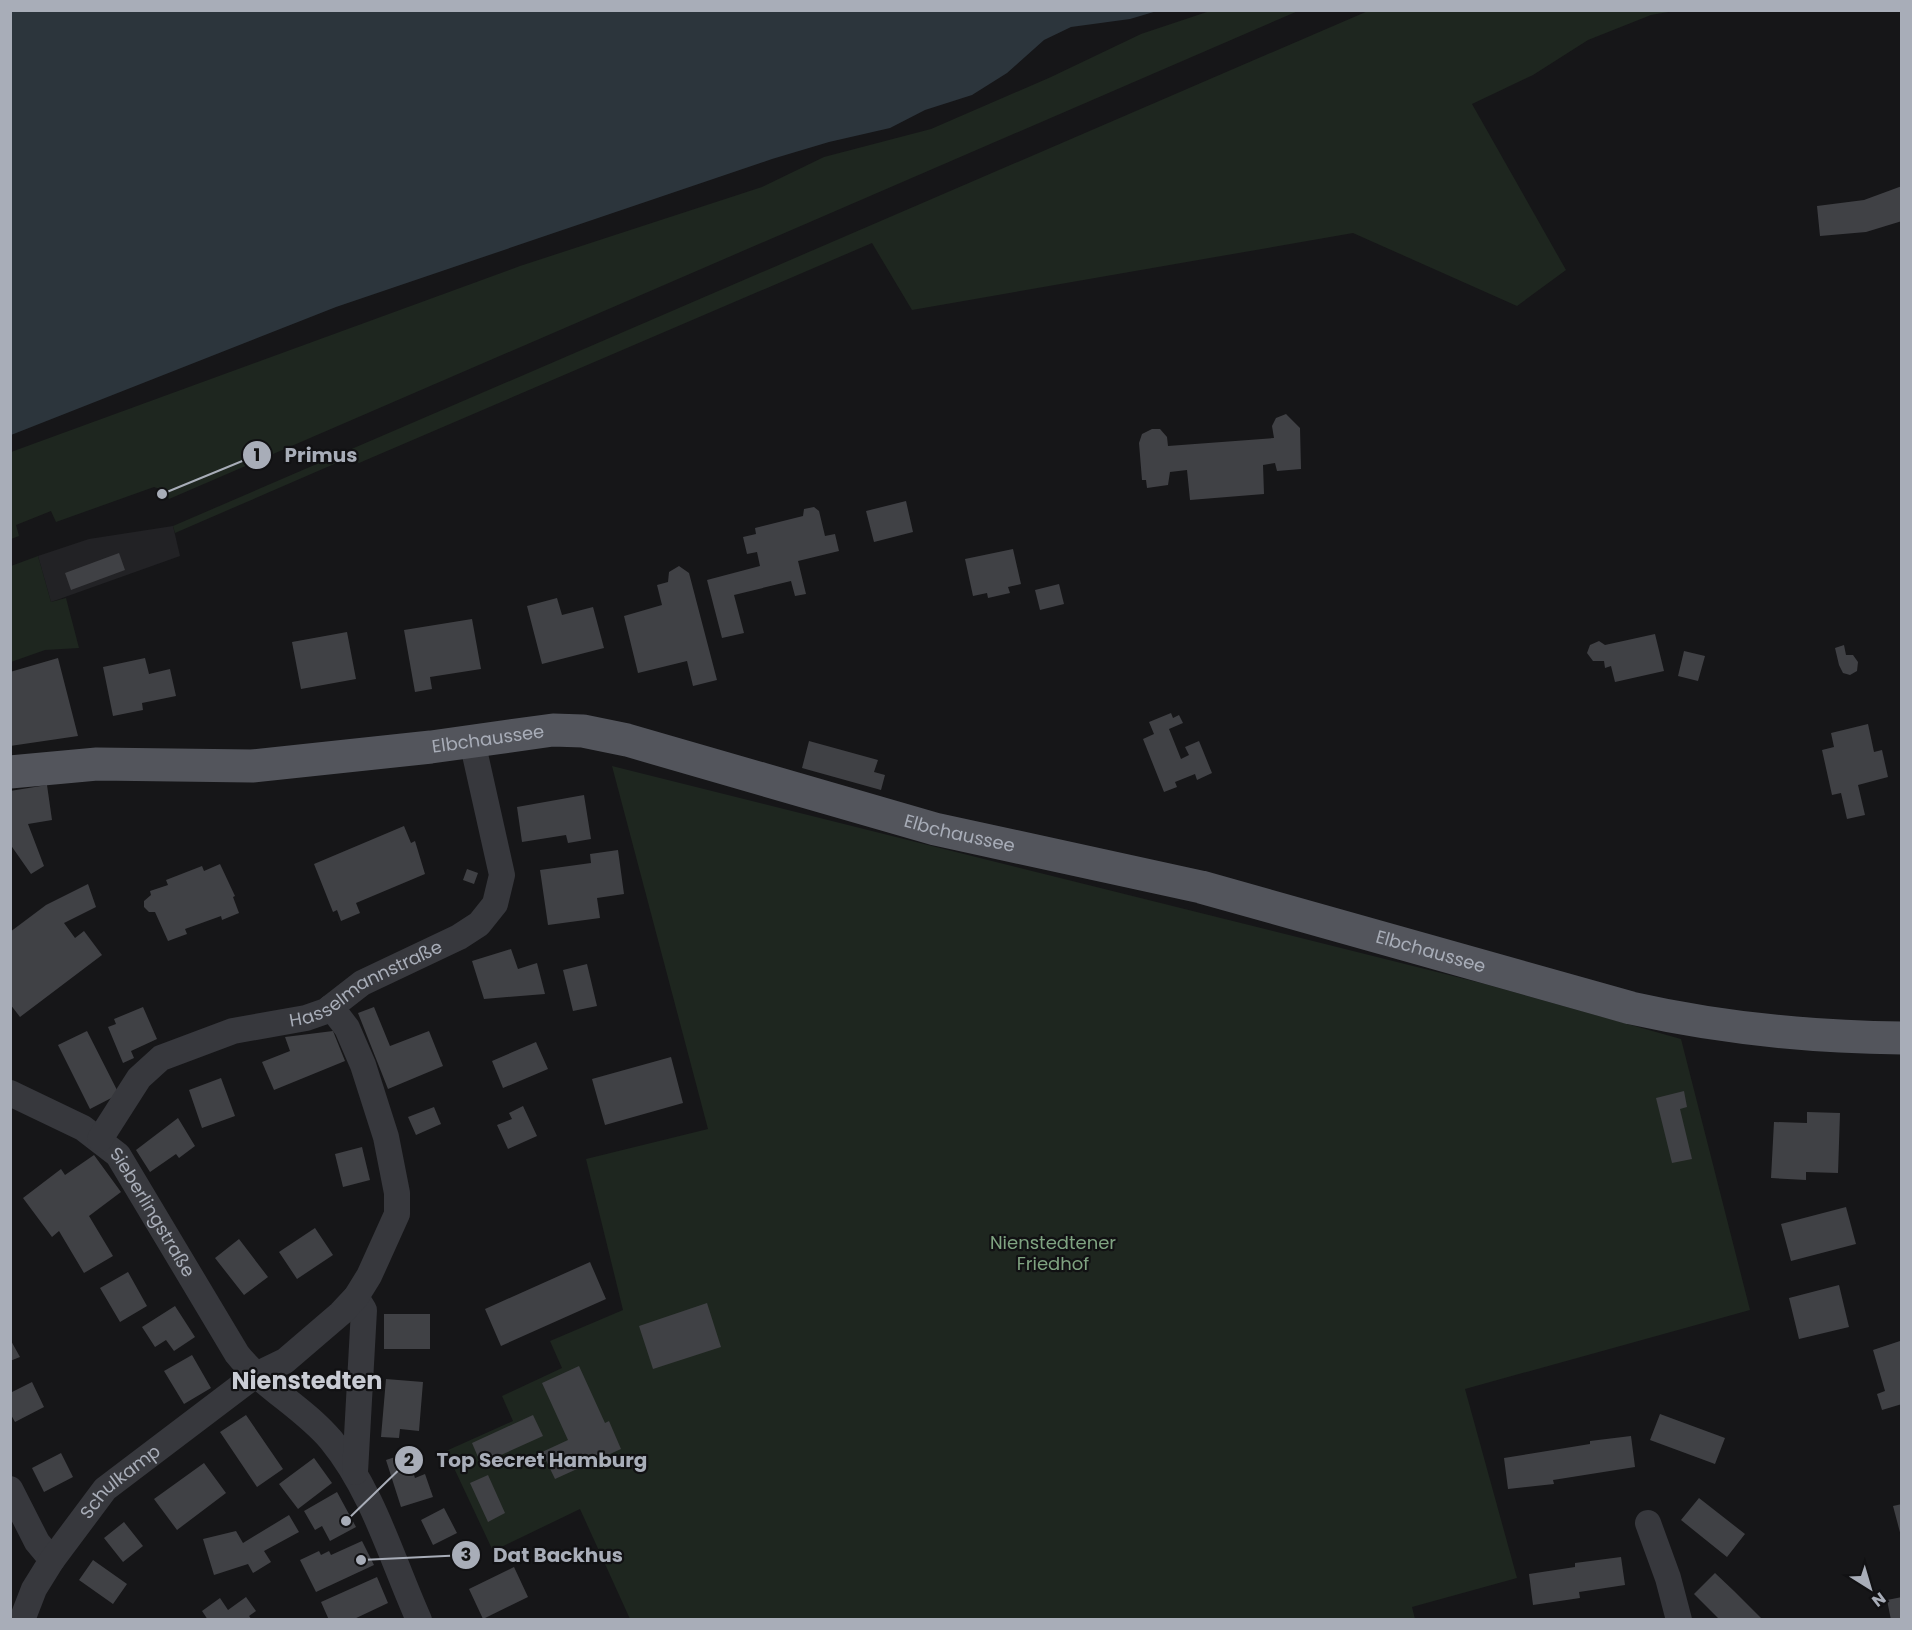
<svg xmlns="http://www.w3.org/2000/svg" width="1912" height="1630" font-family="Poppins,sans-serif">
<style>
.built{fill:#222225}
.green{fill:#1e261f}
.water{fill:#2c353c}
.building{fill:#404145}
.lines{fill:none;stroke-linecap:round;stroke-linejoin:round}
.minor{stroke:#37383d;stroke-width:26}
.major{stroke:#53555c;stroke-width:33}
.labels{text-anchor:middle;stroke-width:4.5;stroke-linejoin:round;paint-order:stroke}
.street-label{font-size:18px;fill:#a8adb8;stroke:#111113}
.park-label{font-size:18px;fill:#7fa381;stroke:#111113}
.district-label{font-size:24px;font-weight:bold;fill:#c9ccd4;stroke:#111113}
.leader{fill:none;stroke:#a8adb8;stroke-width:2}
.callout-dot{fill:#a8adb8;stroke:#111113;stroke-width:2}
.mark-label{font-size:18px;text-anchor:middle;font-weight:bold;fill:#111}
.callout-label{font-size:20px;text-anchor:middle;font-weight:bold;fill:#a8adb8;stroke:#111113;stroke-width:4.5;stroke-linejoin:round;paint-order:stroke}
</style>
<rect width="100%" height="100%" fill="#161618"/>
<!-- built -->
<path class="built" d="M173 526 180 556 51 602 38 556 89 539Z"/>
<!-- green -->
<path class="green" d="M1210 11H1298L169 499 163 490 154 487 56 522 51 511 16 525 19 536 11 539V452L520 266 762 187 824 157 931 129 1051 77 1141 34Z
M1368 11H1674L1651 15 1588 40 1533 75 1472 104 1566 270 1517 306 1353 233 912 310 872 243 359 463 348 458 175 533 173 526Z
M38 556 51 602 66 598 79 648 45 650 11 662V566Z
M612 766 1485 984 1681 1039 1750 1310 1465 1389 1517 1578 1412 1607 1415 1619H630L580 1509 493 1551 446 1451 513 1421 502 1396 562 1368 550 1341 623 1310 586 1159 708 1129Z"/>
<!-- water -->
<path class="water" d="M11 10H1157V11L1130 19 1071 27 1044 40 1007 73 972 95 925 110 890 128 829 142 772 159 336 307 11 435Z"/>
<!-- building -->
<path class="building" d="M1902 186V221L1866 232 1820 236 1817 206 1864 200Z
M1286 414 1300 428 1301 469 1277 471 1275 463 1263 465 1264 494 1190 500 1187 470 1170 472 1168 485 1147 488 1146 480H1142L1139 443 1142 434 1152 429H1160L1167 437 1168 446 1274 438 1272 426 1276 418Z
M906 501 913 532 874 542 866 511Z
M814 507 819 511 825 536 835 534 839 551 798 561 806 594 795 596 791 581 734 595 744 633 722 638 707 580 760 566 757 552 747 554 743 537 756 534 755 528 803 516 804 509Z
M1013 549 1021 584 1008 587 1010 593 988 598 987 593 973 596 965 559Z
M119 553 125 570 71 590 65 573Z
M679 566 689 573 717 680 693 686 687 661 638 673 624 616 662 605 657 585 668 582 669 572Z
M1059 584 1064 604 1040 610 1035 590Z
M557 598 562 615 593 607 604 648 542 664 527 606Z
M472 619 481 669 430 677 432 689 415 692 404 630Z
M347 632 356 679 301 689 292 642Z
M1655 634 1664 671 1615 682 1611 666 1605 668 1604 661H1593L1587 653 1590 645 1599 641 1605 645Z
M1844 645 1846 655H1853L1858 662 1857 671 1850 675 1843 673 1839 665 1835 648Z
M1684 651 1705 656 1698 681 1678 676Z
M58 658 78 736 10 746V672Z
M145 658 149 674 170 669 176 696 142 703 143 710 113 716 103 667Z
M1171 713 1173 718 1179 715 1183 723 1169 729 1181 759 1189 755 1185 747 1199 741 1212 773 1197 780 1195 774 1175 782 1177 787 1164 792 1143 739 1154 734 1149 722Z
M1868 724 1874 752 1882 750 1888 777 1858 785 1865 815 1847 819 1841 793 1832 795 1822 750 1834 747 1831 733Z
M809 741 878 760 874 772 885 775 881 790 802 768Z
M47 785 52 820 28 824 44 866 31 874 10 844V791Z
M584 795 591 839 568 843 566 835 522 842 517 807Z
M404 826 411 843 415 841 425 874 356 903 360 913 341 921 337 910 333 912 314 864Z
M618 850 624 894 597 898 600 918 548 925 540 870 591 863 590 854Z
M220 864 235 896 233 897 239 913 222 920 221 916 185 929 187 934 168 941 155 912H149L144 907V901L151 895 150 891 168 885 166 880 202 866 204 871Z
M467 869 478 873 474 884 463 880Z
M88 884 96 907 64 923 75 938 84 931 102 955 20 1017 10 1004V932L46 905Z
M511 949 518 969 537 963 545 994 484 999 472 961Z
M587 964 597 1006 573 1011 563 970Z
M143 1007 157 1039 131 1051 134 1058 123 1063 108 1027 116 1024 114 1019Z
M374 1007 390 1046 429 1031 443 1066 388 1089 358 1013Z
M87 1031 119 1094 90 1109 58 1045Z
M333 1031 345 1061 274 1090 262 1062 290 1051 285 1037Z
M536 1042 548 1069 503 1088 492 1061Z
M671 1057 683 1103 605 1125 592 1079Z
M221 1078 235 1116 202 1128 189 1090Z
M1684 1091 1687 1107 1680 1109 1692 1159 1672 1163 1656 1098Z
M523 1106 537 1136 508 1149 497 1125 512 1119 509 1113Z
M434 1107 441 1124 416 1135 408 1117Z
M1807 1112 1840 1113 1838 1173 1806 1172V1180L1771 1178 1774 1122 1807 1123Z
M178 1118 195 1146 179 1158 176 1154 150 1172 136 1150Z
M362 1147 370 1180 343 1187 335 1154Z
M94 1155 121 1192 89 1216 113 1256 84 1273 59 1231 52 1237 23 1198 61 1169 65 1175Z
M1846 1207 1856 1244 1791 1261 1781 1224Z
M315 1228 333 1255 297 1279 279 1252Z
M239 1239 268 1277 244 1295 215 1258Z
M590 1262 606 1299 501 1346 485 1309Z
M128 1272 147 1306 120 1322 100 1288Z
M1839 1285 1849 1327 1799 1339 1789 1298Z
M707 1303 721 1347 653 1369 639 1326Z
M175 1306 195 1337 174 1351 166 1340 155 1347 142 1327Z
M384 1314H430V1349H384Z
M10 1339 20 1357 10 1361Z
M1900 1341 1902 1404 1882 1410 1877 1394 1885 1391 1873 1350Z
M192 1355 211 1388 184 1404 164 1371Z
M579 1366 605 1423 609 1421 621 1449 555 1479 542 1452 568 1440 542 1383Z
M386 1379 423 1382 419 1431 400 1429 399 1438 381 1437Z
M32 1382 44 1407 15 1422 10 1413V1393Z
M1660 1414 1725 1438 1715 1464 1650 1440Z
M246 1415 283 1469 257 1487 220 1432Z
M533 1415 543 1436 481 1464 472 1443Z
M1631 1436 1635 1467 1553 1480 1554 1484 1508 1489 1504 1458 1590 1444V1441Z
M61 1453 73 1477 44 1492 32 1468Z
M407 1453 415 1478 425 1474 433 1497 401 1507 386 1460Z
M314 1458 332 1483 298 1509 279 1484Z
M204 1463 226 1493 177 1530 154 1499Z
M488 1475 505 1513 488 1522 470 1483Z
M337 1492 356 1527 330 1541 322 1526 315 1530 304 1511Z
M1699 1498 1745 1534 1727 1557 1681 1520Z
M1902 1504V1536H1901L1893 1506Z
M444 1508 457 1533 433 1545 421 1520Z
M289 1515 299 1532 264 1551 271 1562 253 1573 248 1564 214 1575 203 1539 236 1531 243 1543Z
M124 1522 143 1546 123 1562 104 1538Z
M362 1541 374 1565 316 1592 300 1560 319 1551 321 1555 329 1551 331 1555Z
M1621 1557 1625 1585 1579 1592 1580 1598 1533 1605 1529 1574 1575 1567V1563Z
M93 1560 127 1584 113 1604 79 1580Z
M514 1567 528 1597 483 1619 469 1589Z
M1715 1573 1734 1591 1763 1620H1720L1694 1594Z
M377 1577 388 1603 352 1620H329L321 1602Z
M246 1597 256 1611 249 1616 252 1620H208L202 1611 220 1598 228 1610Z
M1902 1597V1620H1891L1887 1600Z"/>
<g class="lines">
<!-- minor -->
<g class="minor">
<path id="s1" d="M10 1093 83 1128 118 1155 237 1354C264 1388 303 1407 331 1440 373 1491 392 1560 419 1620"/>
<path id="s2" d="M100 1139 139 1078 161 1058 233 1031 306 1018 326 1011 362 983 459 937 479 924 495 904 502 875 472 741"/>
<path d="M355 1472 364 1310 356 1297"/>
<path d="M10 1489 37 1542 52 1560"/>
<path d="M1648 1523 1668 1578 1679 1620"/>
<path id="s3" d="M22 1620 34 1589 52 1560 105 1489 254 1376 285 1361 341 1313 356 1297 369 1276 397 1214V1193L386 1137 363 1065 347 1028 331 1007"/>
</g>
<!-- major -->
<path class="major" id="s4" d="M10 772 97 764 252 766 431 747 553 730 583 731 627 740 935 829 1201 887 1631 1008C1720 1028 1811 1037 1902 1038"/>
</g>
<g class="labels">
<!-- street labels -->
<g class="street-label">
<text dy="6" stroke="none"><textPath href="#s4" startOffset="480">Elbchaussee</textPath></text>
<text dy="6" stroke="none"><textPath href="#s4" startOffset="966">Elbchaussee</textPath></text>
<text dy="6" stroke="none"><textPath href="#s4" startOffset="1452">Elbchaussee</textPath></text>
<text dy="6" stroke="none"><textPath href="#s2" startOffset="322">Hasselmannstraße</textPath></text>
<text dy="6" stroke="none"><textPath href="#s1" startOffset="192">Sieberlingstraße</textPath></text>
<text dy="6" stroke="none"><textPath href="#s3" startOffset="172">Schulkamp</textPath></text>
</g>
<!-- park labels -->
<g class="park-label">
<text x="1053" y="1249">Nienstedtener<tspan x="1053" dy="21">Friedhof</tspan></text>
</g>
<!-- district labels -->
<g class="district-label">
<text x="307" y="1389">Nienstedten</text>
</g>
</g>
<!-- callouts -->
<path class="leader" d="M162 494L257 455M346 1521L409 1460M361 1560L466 1555"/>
<g class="callout-dot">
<circle cx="162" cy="494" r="6"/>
<circle cx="346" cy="1521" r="6"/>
<circle cx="361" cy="1560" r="6"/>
<circle cx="257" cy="455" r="15"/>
<circle cx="409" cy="1460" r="15"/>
<circle cx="466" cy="1555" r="15"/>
</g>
<g class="mark-label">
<text x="257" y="461">1</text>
<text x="409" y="1466">2</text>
<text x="466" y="1561">3</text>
</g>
<g class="callout-label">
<text x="321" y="462">Primus</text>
<text x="542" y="1467">Top Secret Hamburg</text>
<text x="558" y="1562">Dat Backhus</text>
</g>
<!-- border -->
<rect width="1912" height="1630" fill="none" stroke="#a8adb8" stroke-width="24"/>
<!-- north arrow -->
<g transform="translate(1870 1588) rotate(143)" stroke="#111113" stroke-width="4.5" paint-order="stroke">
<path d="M0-4.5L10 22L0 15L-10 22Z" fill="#a8adb8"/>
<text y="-9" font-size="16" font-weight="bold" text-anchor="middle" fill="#a8adb8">N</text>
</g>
</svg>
